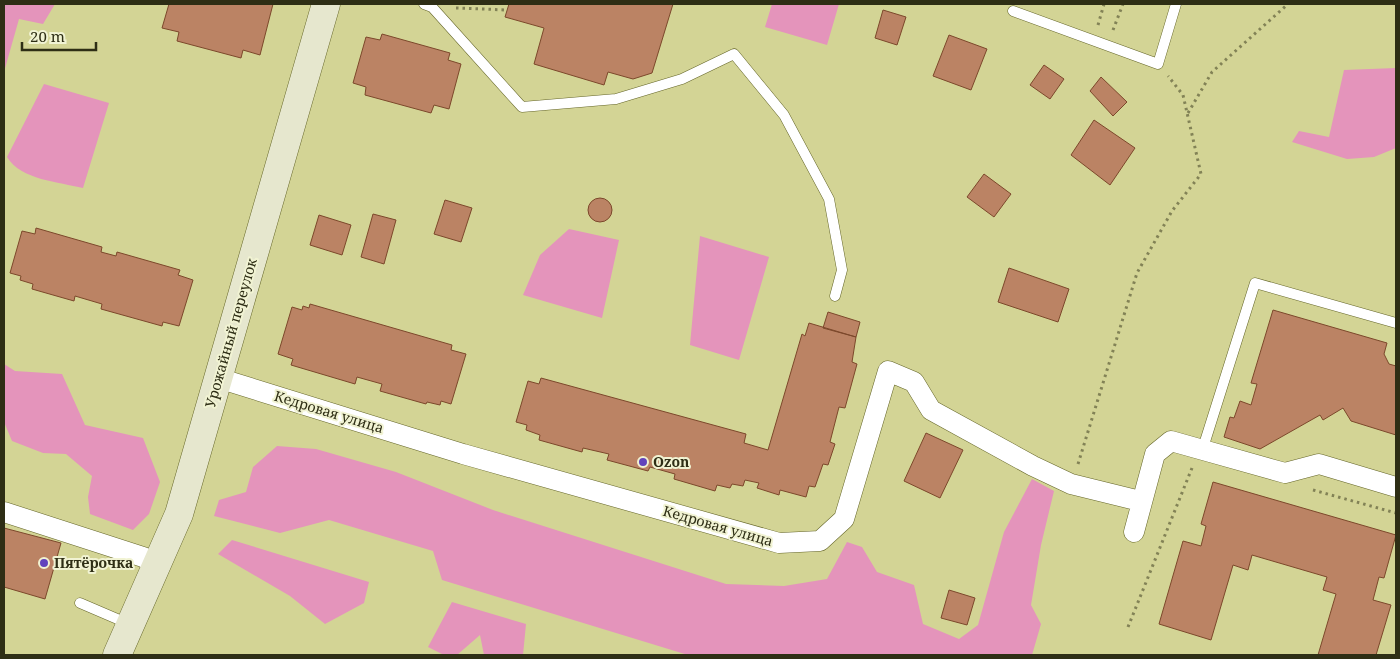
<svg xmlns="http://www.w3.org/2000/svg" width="1400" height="659" font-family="'Noto Serif',serif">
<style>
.green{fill:#e494bb}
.building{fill:#bb8364;stroke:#7c482b}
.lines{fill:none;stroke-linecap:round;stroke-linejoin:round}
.lane-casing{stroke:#656629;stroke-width:11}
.street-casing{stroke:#656629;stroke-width:21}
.secondary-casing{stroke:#656629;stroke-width:29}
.path{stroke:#828256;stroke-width:3;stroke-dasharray:2.5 4;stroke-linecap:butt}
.lane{stroke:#fff;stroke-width:10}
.street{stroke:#fff;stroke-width:20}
.secondary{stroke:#e6e7ce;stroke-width:28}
.poi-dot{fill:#6143bc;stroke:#f1f3d3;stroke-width:2}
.labels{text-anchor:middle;stroke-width:4;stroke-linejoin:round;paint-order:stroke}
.street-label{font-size:14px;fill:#2e2e15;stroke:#f1f3d3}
.poi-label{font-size:14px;font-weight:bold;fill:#2e2e15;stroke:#f1f3d3;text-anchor:start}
</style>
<rect width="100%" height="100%" fill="#d3d495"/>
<!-- green -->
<path class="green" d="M4 4H55L43 24 19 19 4 72Z
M772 4H839L827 45 765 27Z
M1396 68V148L1374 157 1347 159 1292 142 1299 131 1329 137 1344 70Z
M44 84 109 103 83 188C59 182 21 180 7 157Z
M569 229 619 240 602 318 523 295 540 255Z
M700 236 769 257 739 360 690 345Z
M4 364 15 371 62 374 85 425 143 438 160 482 149 514 133 530 90 514 88 497 92 476 66 454 43 453 12 441 4 422Z
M277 446 316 449 396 472 493 510 726 584 784 586 827 579 847 542 862 547 877 572 914 585 923 624 959 639 978 625 1004 532 1032 479 1054 491 1041 545 1031 605 1041 624 1032 655H688L442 580 433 551 329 520 280 533 214 516 219 500 246 492 253 467Z
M232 540 369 582 364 603 325 624 290 596 218 554Z
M452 602 526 624 523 655H484L480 635 457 655H444L428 647Z"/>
<!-- building -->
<path class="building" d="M169 4H273L260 55 243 50 241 58 177 41 179 32 162 28Z
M509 4H673L652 73 633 79 608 72 604 85 534 64 544 28 505 17Z
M883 10 906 17 897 45 875 38Z
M382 34 450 53 448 60 461 64 449 109 434 105 431 113 365 95 366 87 353 83 366 37 380 40Z
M949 35 987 49 971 90 933 76Z
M1044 65 1064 79 1050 99 1030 85Z
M1101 77 1127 102 1113 116 1090 91Z
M1094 120 1135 148 1110 185 1071 155Z
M984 174 1011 194 994 217 967 197Z
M588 210a12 12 0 1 1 24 0a12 12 0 1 1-24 0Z
M445 200 472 208 461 242 434 234Z
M373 214 396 220 384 264 361 257Z
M319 215 351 225 342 255 310 245Z
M36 228 102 247 101 252 116 256 117 252 180 270 178 275 193 280 179 326 163 322 162 326 101 309 102 304 75 296 74 301 32 289 33 284 20 280 21 276 10 273 22 231 35 234Z
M1009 268 1069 289 1058 322 998 302Z
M310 304 452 345 451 350 466 354 451 404 441 401 440 405 427 402 426 404 380 391 382 384 357 377 355 384 291 365 293 359 278 354 292 307 302 310 303 306 309 308Z
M1273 310 1387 343 1384 354 1389 364 1396 366V435L1351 421 1343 408 1323 420 1320 415 1260 449 1224 437 1230 417 1234 418 1240 401 1251 405 1257 384 1251 383Z
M828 312 860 322 856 337 823 328Z
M809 323 856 337 852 362 857 364 845 408 839 407 830 442 835 444 828 465 823 464 815 487 809 486 806 497 780 490 779 495 757 488 759 483 745 480 743 486 732 484 730 488 717 485 715 491 674 479 675 474 650 467 648 471 607 460 609 454 583 448 582 452 539 440 540 435 526 430 527 425 516 422 528 381 539 384 541 378 746 434 744 443 768 450 802 334 805 336Z
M926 433 963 450 940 498 904 481Z
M1213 482 1396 535 1384 578 1379 577 1373 600 1391 605 1376 655H1318L1336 594 1323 590 1327 577 1252 555 1248 570 1233 565 1211 640 1159 624 1183 541 1201 546 1206 526 1201 524Z
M4 528 61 543 45 599 4 587Z
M949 590 975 598 967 625 941 618Z"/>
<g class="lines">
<defs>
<path id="lane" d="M424 4 432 7 522 107 616 99 682 79 734 54 784 115 829 199 842 270 835 296
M1013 11 1158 64 1176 4
M1202 451 1255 283 1396 323
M80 603 129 624"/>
<path id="street" d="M218 378 463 454 779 543 820 541 844 519 888 371 914 382 931 410 1033 466 1071 484 1140 501
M4 512 143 557 157 564
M1134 532 1155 454 1171 441 1285 473 1319 464 1396 487"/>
<path id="secondary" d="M117 655 179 514 326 4"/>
</defs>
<!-- lane casing -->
<use href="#lane" class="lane-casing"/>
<!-- street casing -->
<use href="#street" class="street-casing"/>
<!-- secondary casing -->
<use href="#secondary" class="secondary-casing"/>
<!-- path -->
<path class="path" d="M456 8 507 10
M1098 25 1104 4
M1113 30 1123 4
M1188 113 1212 72 1288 4
M1078 464 1137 273 1172 211 1201 174 1183 95 1168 76
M1313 490 1396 513
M1128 627 1192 468"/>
<!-- lane -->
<use href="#lane" class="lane"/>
<!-- street -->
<use href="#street" class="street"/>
<!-- secondary -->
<use href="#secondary" class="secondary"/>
</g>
<!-- markers -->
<g class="poi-dot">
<circle cx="643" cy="462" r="5"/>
<circle cx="44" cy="563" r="5"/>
</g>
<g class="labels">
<!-- street labels -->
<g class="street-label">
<text transform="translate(231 333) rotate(-74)" y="5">Урожайный переулок</text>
<text transform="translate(329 412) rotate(17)" y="5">Кедровая улица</text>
<text transform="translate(718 526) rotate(16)" y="5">Кедровая улица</text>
</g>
<!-- poi labels -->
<g class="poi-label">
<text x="653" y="467">Ozon</text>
<text x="54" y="568">Пятёрочка</text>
</g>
</g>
<!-- border -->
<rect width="1400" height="659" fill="none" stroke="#2e2e15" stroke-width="10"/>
<!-- scale -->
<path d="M22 42v8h74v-8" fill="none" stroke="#2e2e15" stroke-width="2.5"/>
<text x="30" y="42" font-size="15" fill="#2e2e15" stroke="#f1f3d3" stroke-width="4" paint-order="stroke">20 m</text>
</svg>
